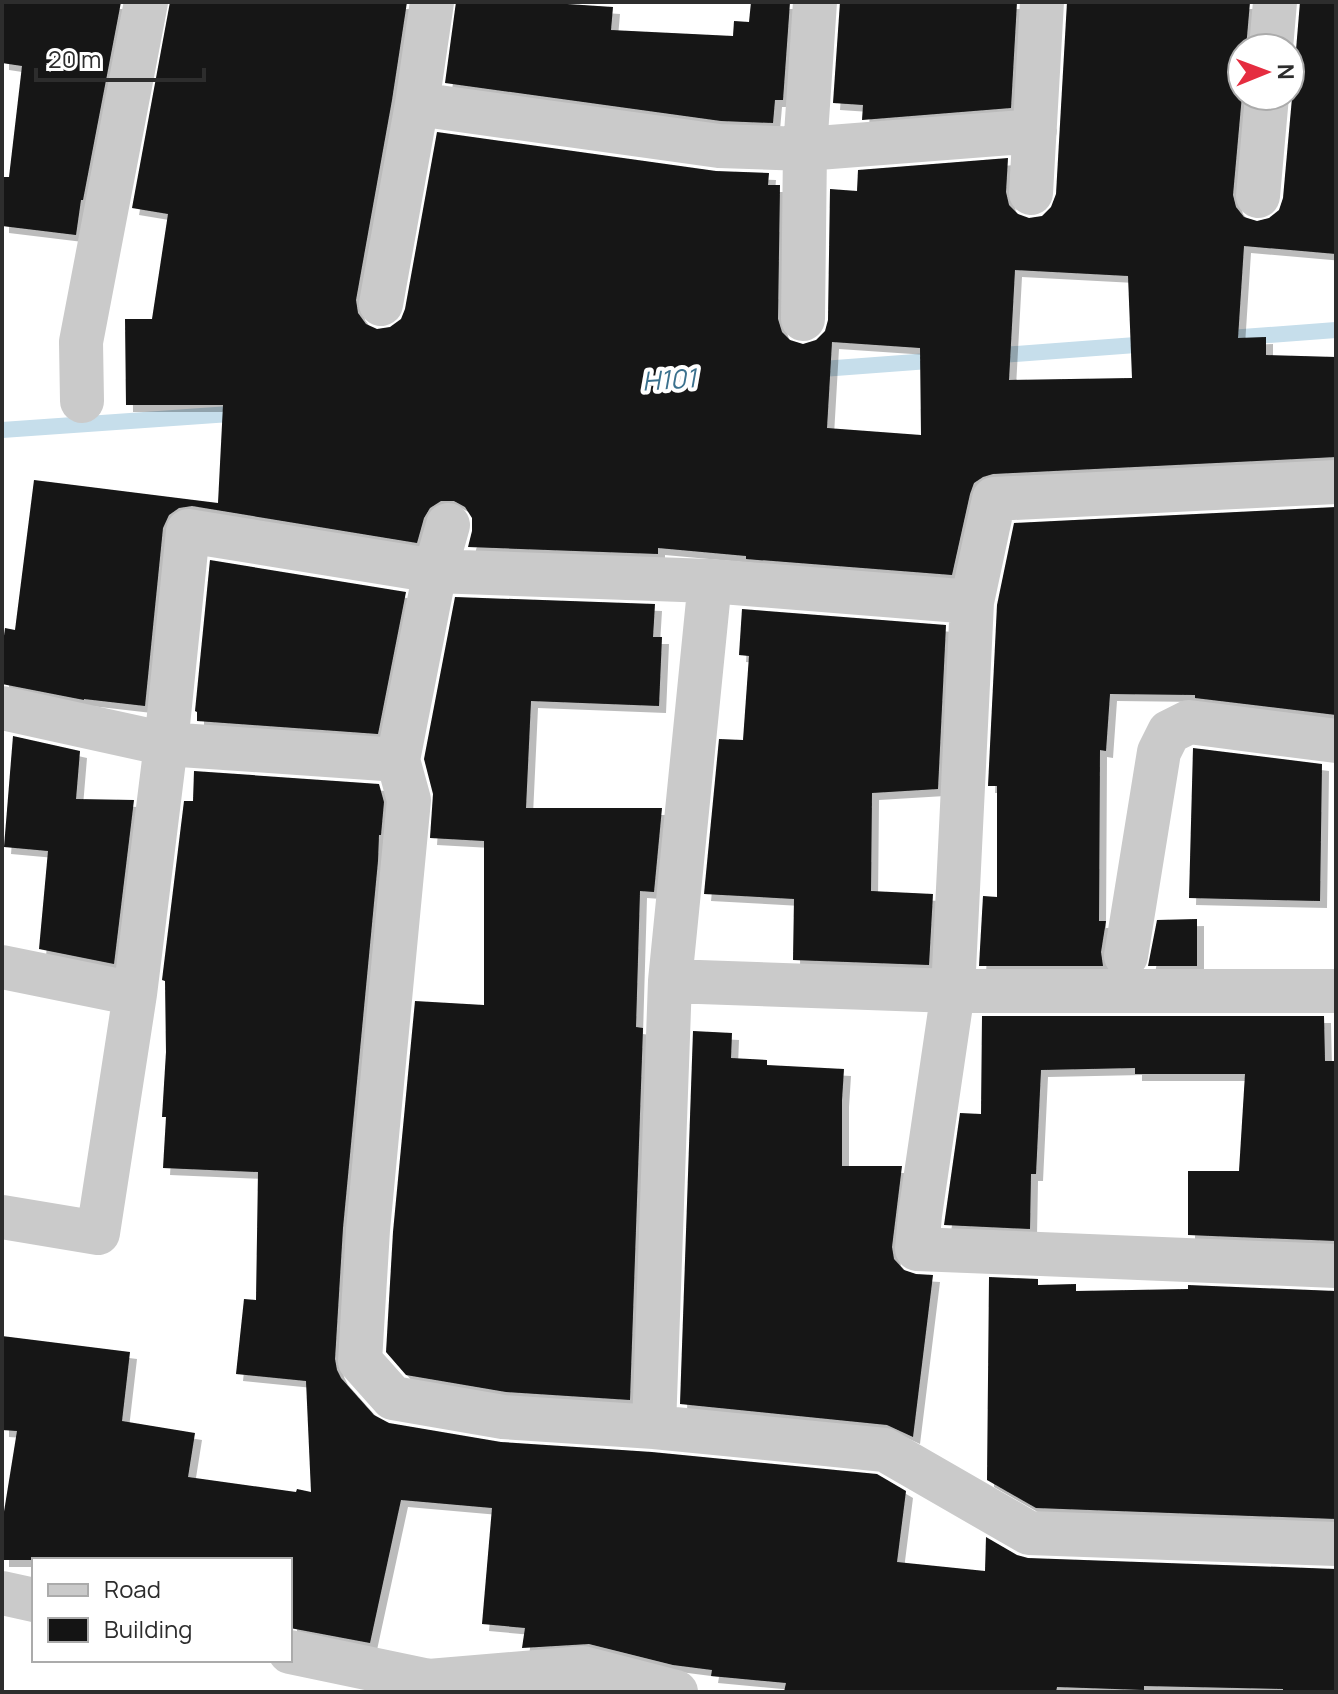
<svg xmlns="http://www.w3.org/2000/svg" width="1338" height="1694" font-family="Manrope,sans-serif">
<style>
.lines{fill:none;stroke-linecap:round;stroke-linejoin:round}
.stream{stroke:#c6deeb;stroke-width:16}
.building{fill:#141414;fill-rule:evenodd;filter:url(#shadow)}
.minor{stroke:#cacaca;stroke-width:44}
.labels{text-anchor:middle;stroke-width:8;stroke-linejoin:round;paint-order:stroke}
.water-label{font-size:26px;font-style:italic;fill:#3b718e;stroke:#fff}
</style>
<defs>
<filter id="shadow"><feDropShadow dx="7" dy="7" stdDeviation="0" flood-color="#0004"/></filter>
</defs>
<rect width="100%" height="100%" fill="#fff"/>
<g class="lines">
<!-- stream -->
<path class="stream" d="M1216 339 1336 330
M989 356 1149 344
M809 370 942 360
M2 430 244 413"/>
</g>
<!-- building -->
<path class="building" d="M2 2H121L83 200H81L76 235 2 226V177H9L22 66 2 63Z
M170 2H407L392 100 356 300 358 313 366 324 377 329 390 327 401 319 405 309 437 132 716 171 769 173 768 185H780L778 319 782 332 790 340 803 344 816 340 825 331 828 320 830 189 857 191 858 170 1008 158 1006 192 1009 205 1018 214 1029 218 1042 216 1051 207 1056 194 1067 2H1250L1246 48H1242V95L1233 195 1236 207 1244 217 1257 221 1269 218 1279 210 1283 198 1292 98 1290 64 1296 50 1300 2H1336V254L1244 246 1238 338 1266 337V355L1336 357V457L993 474 983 477 974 483 970 494 952 575 746 559V556L658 548V554L468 547 472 531V518L465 507 454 501H441L430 508 424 518 417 543 192 506 179 508 169 515 163 528 145 706 84 699V700L2 684V651L5 628 15 630 34 480 218 503 223 405H126L125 319H152L168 214 132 208ZM1015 270 1128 276 1132 378 1009 380ZM832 342 920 348 921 435 827 428Z
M456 2H537L613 7 611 30 733 36 734 21 749 22 751 2H790L783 100H775L773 123 721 121 445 83Z
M840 2H1017L1011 108 862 120 863 105 833 103Z
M1336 507V715L1195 698V695L1110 694 1106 751 1100 750 1099 921H1106L1101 952 1103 966H979L983 896 997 897V786H988L997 605 1014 523Z
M210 560 406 592 378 734 197 721V712L195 711Z
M455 597 655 604 653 637H662L659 706 531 701 526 808H662L654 892 640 891 636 1027 643 1028 630 1400 506 1392 406 1375 386 1352 393 1232 415 1001 484 1005V841L430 838 433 794 424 759Z
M742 609 946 625 938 789 872 793 871 891 933 894 929 965 793 960 794 899 704 894 719 739 743 740 749 656 739 655Z
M13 736 80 751 76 799 134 800 114 964 39 949 48 851 4 847Z
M1193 748 1322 764 1320 901 1189 898Z
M194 771 379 784 384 802 381 835H379L378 861 343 1228 335 1359 337 1370 341 1378 374 1415 389 1423 501 1442 652 1452 877 1474 906 1491 897 1562 985 1571 986 1537 1017 1555 1028 1558 1336 1569V1692H1283V1689L1144 1686V1690L1057 1687 1056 1692H784L786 1683 711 1676 712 1670 673 1665 589 1644 522 1648 525 1628 482 1624 492 1508 401 1500 370 1643 290 1628V1560H2V1524L17 1431 2 1430V1336L130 1352 122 1421 195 1433 188 1477 296 1492 297 1489 311 1492 306 1381 236 1374 244 1299 256 1300 258 1172 163 1168 166 1117H162L166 1052 165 981 162 980 184 801H193Z
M1197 919V966H1148L1157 920Z
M982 1016H1324L1325 1061H1336V1241L1188 1235V1171H1239L1245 1074H1135V1068L1041 1070 1036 1174H1031L1030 1229 944 1225 960 1113 981 1114Z
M693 1031 732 1033 731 1058 767 1060V1065L844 1069 842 1100V1166H902L892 1247 894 1259 904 1270 916 1274 933 1275 913 1437 887 1425 680 1404Z
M989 1277 1038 1279V1285L1076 1284V1291L1188 1289V1285L1336 1291V1519L1036 1508 987 1480Z"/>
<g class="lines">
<!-- minor -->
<path class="minor" d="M1271 48 1275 2
M417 104 719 146 805 149 1035 131
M1031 193 1042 2
M1258 196 1267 96
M381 304 417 104 432 2
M803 319 805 149 815 2
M82 401 81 342 146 2
M1336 482 994 499 972 602 953 991 920 1215 917 1249 1336 1266
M448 525 435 571 398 760 409 800 368 1230 360 1361 393 1398 503 1417 654 1427 670 981 710 581 972 602
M2 708 166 744 398 760
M1126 956 1159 752 1169 732 1189 722 1336 741
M2 967 135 994 166 744 188 531 435 571 710 581
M670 981 953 991H1336
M2 1217 98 1233 135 994
M654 1427 885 1450 1029 1533 1336 1544
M2 1593 34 1600
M290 1652 429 1681 583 1668 676 1692"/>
</g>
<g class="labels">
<!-- water labels -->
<g class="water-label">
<text transform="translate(669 380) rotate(-4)" y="9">H101</text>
</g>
</g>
<!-- border -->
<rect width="1338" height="1694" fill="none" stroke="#2d2d2d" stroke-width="8"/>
<!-- legend -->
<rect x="32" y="1558" width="260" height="104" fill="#ffffff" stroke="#ababab" stroke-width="2"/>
<rect x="48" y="1584" width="40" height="12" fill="#cacaca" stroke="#ababab" stroke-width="2"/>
<text x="104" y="1598" font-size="24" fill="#2d2d2d">Road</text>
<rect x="48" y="1618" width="40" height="24" fill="#141414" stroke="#ababab" stroke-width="2"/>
<text x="104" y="1638" font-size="24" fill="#2d2d2d">Building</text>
<!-- north arrow -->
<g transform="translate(1266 72) rotate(89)"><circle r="38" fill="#ffffff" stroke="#ababab" stroke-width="2"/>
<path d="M0-6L14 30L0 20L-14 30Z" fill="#e52d40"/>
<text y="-12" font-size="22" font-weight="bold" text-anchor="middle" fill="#2d2d2d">N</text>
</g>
<!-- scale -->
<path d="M36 68v12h168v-12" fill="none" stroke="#2d2d2d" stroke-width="4"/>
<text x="48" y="68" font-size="24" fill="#2d2d2d" stroke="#ffffff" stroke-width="6" paint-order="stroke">20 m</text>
</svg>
